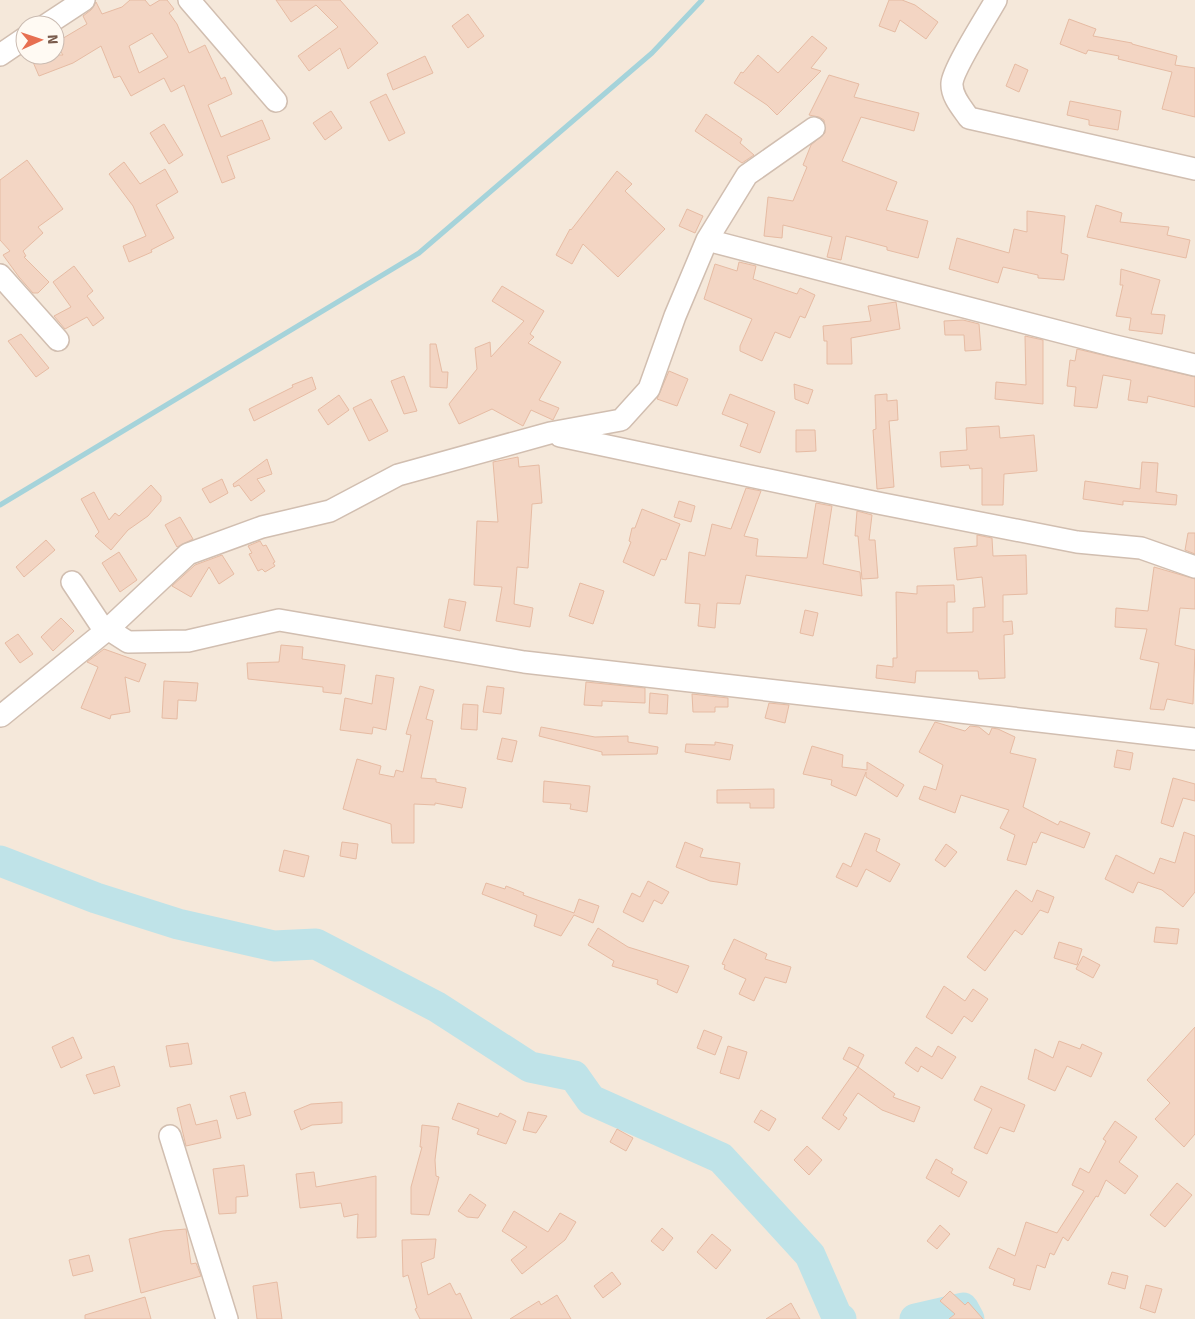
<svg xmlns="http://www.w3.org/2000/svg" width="1195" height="1319" font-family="Signika,sans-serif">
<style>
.residential{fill:#f5e8da;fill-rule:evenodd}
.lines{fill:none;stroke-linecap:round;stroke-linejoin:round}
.stream{stroke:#a5d3da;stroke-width:5}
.river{stroke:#bfe3e8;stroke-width:31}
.building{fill:#f3d5c3;stroke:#e6bba3;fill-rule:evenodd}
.minor-casing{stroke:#d1beb0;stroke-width:24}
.minor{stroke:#fff;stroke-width:21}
</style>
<rect width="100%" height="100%" fill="#fdf6ec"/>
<!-- residential -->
<path class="residential" d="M0 0H1195V1319H0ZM25 25H55V55H25Z"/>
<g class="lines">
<!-- stream -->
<path class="stream" d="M0 505 419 253 652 53 702 0"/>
<!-- river -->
<path class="river" d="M0 861 96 898 178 924 274 946 316 944 437 1007 530 1067 574 1076 591 1100 721 1158 810 1255 838 1319H841
M915 1319 963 1308 969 1319"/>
</g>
<!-- building -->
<path class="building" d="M130 0H145L150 6 160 0H167L174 9 169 13 177 24 189 53 205 45 221 79 225 77 232 94 208 105 221 137 262 120 270 139 227 156 235 178 222 183 184 85 171 92 164 78 131 96 120 76 114 78 101 46 73 63 39 76 30 55H63L55 43 87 24 83 16 91 10 96 2 102 14 122 7ZM152 33 168 57 139 73 129 46Z
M276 0H340L378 43 348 69 340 48 309 71 298 56 338 27 316 5 291 22Z
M889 0H902L915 5 938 22 926 39 900 20 895 32 879 26Z
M468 14 484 36 468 48 452 26Z
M1069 19 1096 29 1093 36 1132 43V44L1177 56 1175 65 1195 68V117L1162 109 1172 72 1118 59 1119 56 1088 50 1086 54 1060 44Z
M812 36 827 48 811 68 821 71 777 115 767 105 734 83 741 72 743 73 758 55 778 73Z
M425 56 433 73 393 90 387 74Z
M1015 64 1028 70 1019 92 1006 86Z
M829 75 859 84 854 97 919 113 914 131 861 117 842 161 897 182 886 210 928 221 918 258 887 250V247L846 236 841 260 827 257 832 237 783 225 782 238 764 236 768 197 793 201 807 167 803 165 811 145 825 133 824 120 819 117 809 115Z
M386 94 405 133 389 141 370 102Z
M1070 101 1121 111 1118 130 1089 125V120L1067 115Z
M331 111 342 128 325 140 313 123Z
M706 114 742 139 740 143 754 155 742 163 695 131Z
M164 124 183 155 169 164 150 133Z
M27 160 63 209 38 227 43 233 23 251 26 256 24 257 49 282 38 293H33L19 277 3 255 10 251 0 240V180Z
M124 162 140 184 165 169 178 192 156 205 174 238 151 250 152 252 129 262 123 246 146 236 133 206 109 174Z
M617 171 632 184 625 191 665 229 618 277 583 244 572 264 556 255 570 229 571 230Z
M1096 205 1122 213 1120 222 1169 227 1167 235 1190 240 1186 258 1087 237Z
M687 209 703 216 695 233 679 226Z
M1027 211 1065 216 1061 253 1068 255 1064 280 1038 278V275L1003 267 998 283 949 269 957 238 1009 253 1014 229 1027 232Z
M739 262 756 266 753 279 797 294 800 288 815 295 805 318 800 316 790 338 775 332 762 361 740 351V346L752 319 704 299 715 264 737 271Z
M74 266 93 291 87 296 104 318 93 326 87 317 65 329 54 316 71 307 53 282Z
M1121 269 1160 280 1151 314 1165 315 1162 334 1129 330 1131 318 1116 316 1123 285H1120Z
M502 286 544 311 530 334 534 337 528 343 561 362 539 400 559 408 553 420 531 410 523 426 492 409 459 424 449 404 477 369 475 348 490 342 491 357 524 321 492 301Z
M896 302 900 329 851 338 852 364H827V341H824L823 326 871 321 868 306Z
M963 320 979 324 981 350 965 351 964 335H945L944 321Z
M21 334 49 368 36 377 8 341Z
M1025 336 1043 340V404L995 399 996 382 1026 385Z
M430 344H436L442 372H448L447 388 430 387Z
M1077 349 1195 377V407L1148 396 1147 403 1128 400 1131 380 1103 375 1097 408 1074 406 1076 387 1067 386 1070 360 1075 361Z
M669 371 688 379 677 406 657 399Z
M404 376 417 411 404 414 391 381Z
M312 377 316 389 254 421 249 409 293 387 292 385Z
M794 384 813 390 808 404 795 399Z
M730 394 775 412 760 453 740 446 748 424 722 414Z
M887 394V401L897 400 898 420 889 421 894 487 877 489 873 430 876 429 875 395Z
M339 395 349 410 328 425 318 410Z
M371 399 388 431 369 441 353 408Z
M999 426 1000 438 1034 435 1037 471 1004 474 1003 505H982V468L970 469 969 465 941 467 940 452 967 450 966 428Z
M796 430H815L816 451 796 452Z
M518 457 519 467 539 465 542 503 532 504 528 568 517 567 514 604 533 608 530 627 496 621 502 587 474 585 477 521 498 522 493 462Z
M267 459 272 474 257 479 265 491 251 501 239 485 234 487 233 484Z
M1142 462 1158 463 1156 492 1177 495 1176 505 1123 501V505L1083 499 1085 481 1140 489Z
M222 479 228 493 210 503 202 489Z
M151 485 161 496V501L148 516 128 530 111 550 95 536 99 532 81 499 94 492 109 520 115 513 119 516Z
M746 488 761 491 744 536 758 539 756 556 807 558 816 503 832 506 823 564 860 572 862 596 746 575 740 604 717 603 715 628 698 626 700 604 685 603 689 552 705 556 712 524 731 529Z
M679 501 695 506 691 522 674 517Z
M642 509 680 524 666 560 661 559 654 576 623 562 631 542 629 541 632 528H635Z
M857 511 872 515 869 540H875L878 578 862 579 858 536H855Z
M180 517 193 539 177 547 165 525Z
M1188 533H1195V554L1185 550Z
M977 535 992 538 993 556 1026 555 1027 594 1003 595V622L1012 621 1013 634 1004 635 1005 678 979 679 978 671H916L915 683 876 678 877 665 893 667V658H897L896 592 917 594V586L954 585 955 602H947V633L973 632V608L985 607 982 577 957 580 954 548 977 546Z
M46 540 55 550 24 577 16 567Z
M260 541 263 546 266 545 275 562 273 563 275 566 265 572 262 569 258 571 249 554 252 553 248 546Z
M119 552 137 580 120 592 102 563Z
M222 555 234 574 219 584 209 567 191 597 172 586 195 565Z
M1154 567 1195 579V609L1180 608 1175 645 1195 650 1193 704 1167 699 1164 710 1150 709 1159 663 1140 659 1147 629 1115 627 1116 608 1148 611Z
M580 583 604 591 593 624 569 616Z
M449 599 466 602 460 631 444 627Z
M805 610 818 613 813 636 800 633Z
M61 618 74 631 53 651 41 637Z
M18 634 33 654 20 663 5 643Z
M281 645 303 647 302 659 345 665 341 694 323 692V687L248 679 247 663 279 662Z
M104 649 146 664 139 682 125 677 130 712 111 715 110 719 81 708 98 667 87 662Z
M376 675 394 678 386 730 373 727 372 734 340 730 345 698 372 704Z
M164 681 198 683 196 701 178 700 177 719 162 718Z
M586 682 645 688V703L602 701V706L584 705Z
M420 686 434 690 426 719 433 721 421 778 436 779V782L466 788 462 808 435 803V805L414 804V843H392L391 824 343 809 357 759 381 766 379 774 394 777 396 770 403 772 411 735 406 734Z
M487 686 504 688 501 714 483 712Z
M650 693 668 695 667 714 649 713Z
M692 694 728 698V707H715V712H693Z
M769 703 789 705 785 723 765 718Z
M463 704 478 705 477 730 461 729Z
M935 722 965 731 970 726 979 727 989 735 992 728 998 729 1015 737 1010 753 1036 759 1023 807 1058 825 1060 821 1090 833 1084 848 1041 832 1036 843 1033 842 1026 865 1007 860 1015 835 1000 828 1009 810 961 795 955 813 919 799 924 786 936 790 943 765 919 752Z
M541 727 595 737 628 736V742L658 747 657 754 602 755V752L539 736Z
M502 738 517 741 512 762 497 759Z
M715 742 733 745 730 760 685 752 686 744 715 745Z
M812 746 843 755 842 767 867 770V762L904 785 897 797 866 777V772L856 796 831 785 832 780 803 774Z
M1117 750 1133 753 1130 770 1114 767Z
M1173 778 1195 784V801L1183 798 1173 827 1161 823Z
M544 781 590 786 587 812 570 809 571 804 543 802Z
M774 789V808H750V803H717V790Z
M1184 832 1195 836V892L1183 907 1162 890 1138 882 1133 893 1105 879 1116 855 1154 874 1160 858 1175 863Z
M865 833 880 839 876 851 900 864 890 882 866 869 857 887 836 877 843 863 851 867Z
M342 842 358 844 356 859 340 856Z
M685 842 703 849 700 857 740 863 737 885 710 881 676 867Z
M946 844 957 852 945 867 935 860Z
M284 850 309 856 304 877 279 871Z
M648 881 669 892 662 904 654 900 643 922 623 912 632 893 640 897Z
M486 883 505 889 506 886 524 893 523 895 574 913 579 899 599 906 593 923 574 915 561 936 534 926 537 915 482 894Z
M1016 890 1032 902 1037 890 1054 897 1048 913 1040 910 1022 935 1015 930 985 971 967 957Z
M1156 927 1179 929 1177 944 1154 942Z
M598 928 628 947 689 966 677 993 657 984 658 980 612 966 614 961 588 945Z
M734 939 767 954 765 959 791 967 786 983 765 977 754 1001 739 994 746 979 724 969 725 965 722 964Z
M1059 942 1082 949 1077 965 1054 958Z
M1083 956 1100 965 1093 978 1076 969Z
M944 986 965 1001 973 989 988 999 972 1022 964 1016 952 1034 926 1017Z
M1195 1027V1134L1184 1147 1155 1119 1170 1103 1147 1080Z
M704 1030 722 1037 715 1055 697 1048Z
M73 1037 82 1058 61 1068 52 1047Z
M1059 1041 1080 1049 1082 1044 1102 1053 1091 1077 1067 1066 1055 1091 1028 1079 1035 1049 1053 1058Z
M188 1043 192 1064 170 1067 166 1046Z
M728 1046 747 1052 739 1079 720 1073Z
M938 1046 956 1057 942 1079 921 1066 918 1072 905 1063 916 1047 932 1057Z
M849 1047 864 1055 858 1067 843 1059Z
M114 1066 120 1086 94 1094 86 1075Z
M858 1067 895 1094 893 1097 920 1107 914 1122 882 1110 858 1093 843 1115 847 1118 839 1130 822 1118Z
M981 1086 1025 1105 1014 1132 1000 1127 987 1154 974 1148 992 1109 974 1100Z
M245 1092 251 1115 237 1119 230 1096Z
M342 1102V1123L312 1125 301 1130 294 1111 311 1104Z
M458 1103 498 1117 500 1113 516 1121 506 1144 477 1134 479 1129 452 1119Z
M190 1104 196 1125 217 1120 221 1138 186 1146 177 1108Z
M761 1110 776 1119 769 1131 754 1122Z
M528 1112 547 1116 536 1133 523 1130Z
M1115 1121 1137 1137 1119 1162 1138 1176 1125 1194 1106 1180 1098 1197 1096 1196 1068 1241 1063 1237 1054 1255 1050 1253 1045 1268 1037 1265 1030 1290 1013 1285 1015 1279 989 1268 998 1248 1015 1256 1026 1222 1057 1233 1084 1191 1072 1185 1080 1168 1089 1173 1106 1141 1103 1139Z
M422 1125 439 1127 435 1160 436 1176 439 1177 429 1215 411 1214V1187L422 1147H420Z
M617 1129 633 1138 626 1151 610 1142Z
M807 1146 822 1160 809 1175 794 1160Z
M936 1159 953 1169 951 1173 967 1182 959 1197 926 1178Z
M244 1165 248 1196 236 1197V1213L219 1214 213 1169Z
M314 1172 316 1187 376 1176V1237L357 1238 358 1214 344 1217 341 1203 300 1208 296 1174Z
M1177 1183 1192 1195 1165 1227 1150 1215Z
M470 1194 486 1205 478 1218 467 1217 458 1211Z
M514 1211 548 1232 560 1213 576 1222 565 1240 522 1274 511 1260 527 1247 502 1231Z
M940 1225 950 1234 937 1249 927 1241Z
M662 1228 673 1238 663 1251 651 1241Z
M186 1229 191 1264 196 1263 201 1276 141 1293 129 1239 163 1231Z
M712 1234 731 1250 716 1269 697 1252Z
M436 1239 434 1258 421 1263 428 1295 450 1283 456 1295 460 1293 472 1319H420L415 1309 417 1308 408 1275 403 1277 402 1240Z
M89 1255 93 1271 73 1276 69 1260Z
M612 1272 621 1284 603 1298 594 1286Z
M1112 1272 1128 1276 1125 1289 1108 1284Z
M277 1282 282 1319H257L253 1286Z
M1146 1285 1162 1289 1155 1313 1140 1308Z
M950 1291 965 1305 968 1302 983 1319H949L955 1314 940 1301Z
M557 1295 571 1319H510L539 1301 541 1305Z
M145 1297 151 1319H85V1315Z
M791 1303 800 1319H766Z"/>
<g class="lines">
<defs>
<path id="minor" d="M189 0 276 101
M996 0C987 16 953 69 952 83 951 96 962 108 969 118L1195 169
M46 25 84 0
M0 55 25 38
M707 240 1111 345 1195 365
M0 275 58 340
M560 436 878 503 1077 542 1141 548 1195 567
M72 582 100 624 128 642 188 641 279 620 524 662 1195 739
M1 716 108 629 188 554 262 527 330 511 398 475 550 433 621 420 649 389 675 316 707 240 747 175 814 128
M170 1136 227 1319"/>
</defs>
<!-- minor casing -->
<use href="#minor" class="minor-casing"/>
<!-- minor -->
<use href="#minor" class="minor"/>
</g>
<!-- north arrow -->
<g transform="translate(40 40) rotate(87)"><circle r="24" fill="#fffaf3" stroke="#cabbb1"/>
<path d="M0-4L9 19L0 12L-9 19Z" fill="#e76f51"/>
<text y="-8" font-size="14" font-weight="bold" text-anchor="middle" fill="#7a5c4d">N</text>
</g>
</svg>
